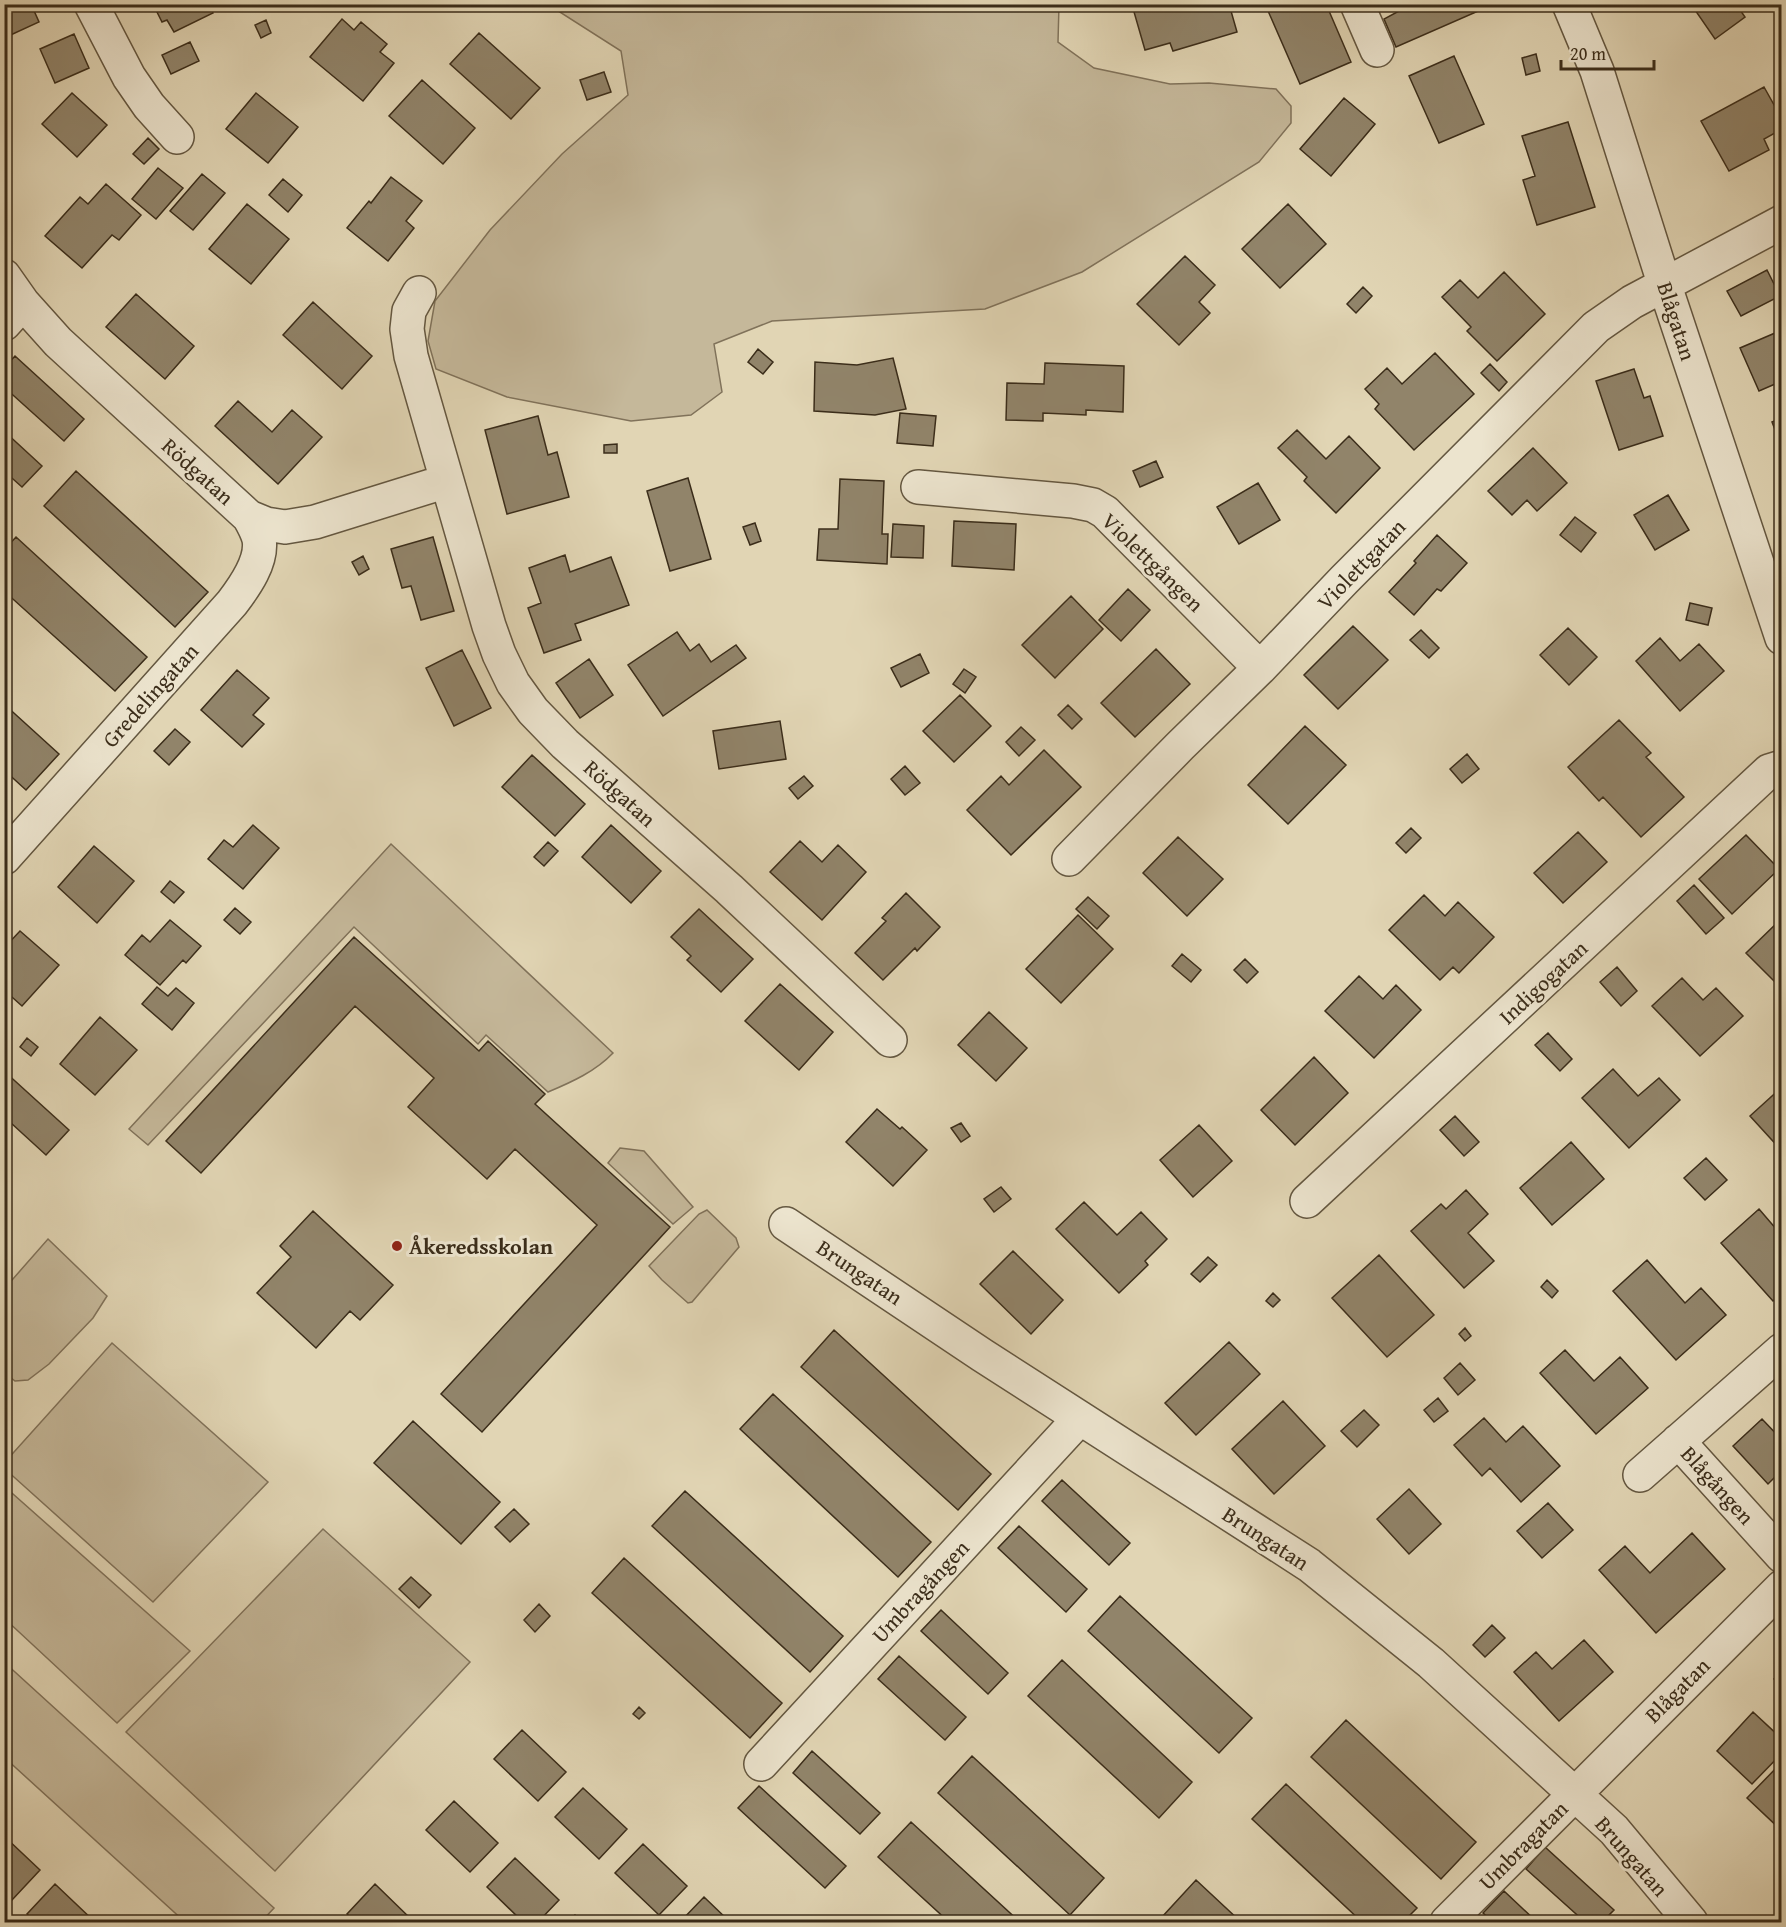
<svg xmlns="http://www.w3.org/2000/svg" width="1786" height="1927" font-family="'Gentium Book Plus',serif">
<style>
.green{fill:#c5b89a;stroke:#80725a;stroke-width:1.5}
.building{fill:#91846a;stroke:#3b2d1a;stroke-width:1.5}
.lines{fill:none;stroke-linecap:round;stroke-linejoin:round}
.minor-casing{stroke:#645740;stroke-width:36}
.minor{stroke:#ece4ce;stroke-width:33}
.poi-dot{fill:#8f2418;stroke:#ece4ce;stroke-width:2}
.labels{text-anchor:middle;stroke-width:6;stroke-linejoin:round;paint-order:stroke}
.street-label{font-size:22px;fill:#3b2d1a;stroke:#ece4ce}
.poi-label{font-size:22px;font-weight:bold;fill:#3b2d1a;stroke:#ece4ce;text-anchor:start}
</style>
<rect width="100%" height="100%" fill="#e1d5b4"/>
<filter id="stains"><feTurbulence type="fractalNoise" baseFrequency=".00333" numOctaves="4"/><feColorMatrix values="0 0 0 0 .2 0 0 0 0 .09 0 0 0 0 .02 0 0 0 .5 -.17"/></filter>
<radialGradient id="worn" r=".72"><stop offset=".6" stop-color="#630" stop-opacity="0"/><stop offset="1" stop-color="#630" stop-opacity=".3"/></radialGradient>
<!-- green -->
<path class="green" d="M553 5H1059L1058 42 1094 68 1170 84 1209 83 1276 89 1291 106V123L1259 162 1082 272 985 309 772 321 714 344 722 392 691 415 631 421 507 397 436 369 428 341 435 301 490 230 562 154 628 95 621 51 555 9Z
M391 844 613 1053C596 1071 572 1082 548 1092L486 1035 478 1044 354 927 148 1145 129 1129Z
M620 1148 644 1151 693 1207 673 1224 608 1163Z
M707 1210 736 1238 739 1247 692 1302 688 1303 662 1280 649 1266 699 1214Z
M48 1239 107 1296 93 1318 49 1364 28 1380 15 1381 5 1373V1288Z
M112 1343 268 1482 153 1602 5 1469V1462Z
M4 1486 190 1651 117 1723 5 1619Z
M323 1529 470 1662 275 1871 126 1732Z
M4 1662 274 1908 261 1922H185L5 1758Z"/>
<!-- building -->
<path class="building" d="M4 4H31L39 22 4 38Z
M153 4H208L213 13 174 32 167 20 162 22Z
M1134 4H1229L1237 32 1173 51 1170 43 1145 50 1132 5Z
M1265 4H1326L1351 62 1300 84Z
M1412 4H1492V5L1396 47 1384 19Z
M1703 4H1736L1745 17 1715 39 1695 10Z
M342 19 354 30 361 22 387 44 380 52 394 63 363 101 310 57Z
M266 20 271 33 261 38 255 25Z
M479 33 540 88 511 119 450 64Z
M74 34 89 68 55 83 40 49Z
M190 42 199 61 171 74 162 55Z
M1536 54 1540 71 1526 75 1522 58Z
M1454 56 1484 124 1439 143 1409 76Z
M604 72 611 92 587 100 580 80Z
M422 80 475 128 443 164 389 116Z
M1764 87 1782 119V129L1764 139 1769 150 1729 171 1701 121Z
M72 93 107 125 77 157 42 124Z
M256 93 298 127 268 163 226 129Z
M1344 98 1375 124 1331 176 1300 149Z
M1568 122 1595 207 1537 225 1523 180 1535 176 1522 136Z
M148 138 159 149 144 164 133 154Z
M158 168 183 188 156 219 132 199Z
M202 174 225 193 193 230 170 211Z
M391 177 422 201 406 221 414 228 388 261 347 228 369 201 371 203Z
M283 179 302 195 288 212 269 195Z
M106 184 141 215 119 240 112 235 82 268 45 236 80 197 88 204Z
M247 204 289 239 251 284 209 249Z
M1288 204 1326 244 1280 288 1242 249Z
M1185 256 1215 285 1199 302 1210 313 1179 345 1137 304Z
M1767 270 1780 296 1741 316 1727 291Z
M1504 272 1545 314 1497 361 1467 331 1471 327 1442 297 1460 280 1478 298Z
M1363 287 1372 296 1356 313 1347 304Z
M136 294 194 346 165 379 106 327Z
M313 302 372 356 342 389 283 335Z
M1782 330V381L1759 391 1740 348Z
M758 349 773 362 763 374 748 362Z
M1435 353 1474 394 1414 450 1375 409 1379 404 1365 389 1387 368 1402 384Z
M15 356 84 419 64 441 4 387V368Z
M893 358 906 409 875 415 814 411 815 362 857 365Z
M1045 363 1124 366 1123 412 1086 410V415L1043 413V421L1006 420 1007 383 1044 384Z
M1490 364 1507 382 1499 391 1481 373Z
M1634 369 1644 398 1650 396 1663 436 1619 450 1596 381Z
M238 401 272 432 292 410 322 437 278 484 215 426Z
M900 413 936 416 933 446 897 443Z
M538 416 548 455 557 452 569 497 507 514 485 430Z
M1782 418V439L1779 440 1772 422Z
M1297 430 1326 459 1349 436 1380 468 1336 513 1304 481 1307 477 1278 448Z
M4 431 42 466 22 487 4 471Z
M617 444V453H604V445Z
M1533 448 1567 483 1537 511 1527 500 1512 515 1488 491Z
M1156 461 1163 477 1140 487 1133 471Z
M76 471 208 592 175 627 44 506Z
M688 478 711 559 670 571 647 491Z
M840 479 884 481 882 534H888L887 564 817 560 819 529H838Z
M1258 483 1280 520 1239 544 1217 507Z
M1668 495 1689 530 1655 550 1634 515Z
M1575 517 1596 533 1581 552 1560 535Z
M954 521 1016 524 1014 570 952 566Z
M755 523 761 541 750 545 743 527Z
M893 524 924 526 923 558 891 557Z
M1437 535 1467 563 1441 591 1437 589 1414 615 1389 592 1416 563 1414 561Z
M16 537 147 657 115 691 4 591V550Z
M433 537 454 611 421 620 411 586 402 588 391 549Z
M565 555 570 572 611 557 629 605 575 624 581 640 544 653 528 608 541 603 529 568Z
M363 556 369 569 359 575 352 562Z
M1128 589 1150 610 1121 641 1099 620Z
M1071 596 1103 629 1055 678 1022 645Z
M1690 603 1712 608 1708 625 1686 620Z
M1353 626 1388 660 1338 709 1304 675Z
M1568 628 1597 657 1569 685 1540 655Z
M1421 630 1439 648 1429 658 1410 640Z
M677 632 690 651 699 644 711 662 736 645 746 658 663 716 628 665Z
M1660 638 1680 661 1699 644 1724 671 1680 711 1636 661Z
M1156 649 1190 684 1135 737 1101 703Z
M462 650 491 708 454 726 426 668Z
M920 654 929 673 901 687 891 668Z
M589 659 613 695 580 718 556 683Z
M964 669 976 677 965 693 953 684Z
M237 670 269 698 253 715 264 724 242 747 201 710Z
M960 695 991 726 954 762 923 731Z
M4 704 59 754 26 790 4 770Z
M1068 705 1082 719 1072 729 1058 715Z
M1619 720 1651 753 1646 757 1684 797 1641 837 1603 797 1599 801 1568 767Z
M780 721 786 759 719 769 713 731Z
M1305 726 1346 765 1288 824 1248 785Z
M1021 727 1035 740 1019 756 1006 742Z
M175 729 190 742 169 765 154 751Z
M1044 750 1081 787 1011 855 967 810 1001 776 1009 785Z
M1467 754 1479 769 1462 783 1450 769Z
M532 755 585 804 555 836 502 787Z
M905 766 920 783 905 795 891 779Z
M804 776 813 786 798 799 789 788Z
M253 825 279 848 243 889 208 859 224 840 233 847Z
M611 825 661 871 631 903 582 857Z
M1411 828 1421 838 1406 853 1396 843Z
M1578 832 1607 862 1563 903 1534 873Z
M1746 835 1779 869 1732 914 1699 879Z
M1178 837 1223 879 1187 916 1143 873Z
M800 841 822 862 838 845 866 872 822 920 770 872Z
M548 842 558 851 544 866 534 857Z
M94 846 134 881 97 923 58 887Z
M170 881 184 892 174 903 161 892Z
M1694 885 1724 918 1706 934 1677 901Z
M906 893 940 927 917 951 915 948 883 980 855 953 886 921 882 918Z
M1424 895 1445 916 1458 902 1494 937 1459 973 1453 967 1440 980 1389 930Z
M1088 897 1109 916 1097 929 1076 909Z
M235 908 251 922 240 934 224 920Z
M699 909 753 959 721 992 687 960 691 956 671 937Z
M1078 915 1113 949 1061 1003 1026 969Z
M170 920 201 946 186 963 183 960 160 985 125 955 142 935 150 942Z
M1779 921 1782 923V989L1746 953Z
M20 931 59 965 22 1006 4 990V948Z
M354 937 479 1051 488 1041 545 1094 535 1104 670 1227 482 1432 441 1394 597 1225 515 1149 487 1179 408 1107 434 1078 355 1006 201 1173 166 1141Z
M1182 954 1201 970 1191 982 1172 966Z
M1245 959 1258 972 1247 983 1234 970Z
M1617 967 1637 991 1621 1006 1600 982Z
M1359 976 1383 999 1396 985 1421 1010 1374 1058 1325 1011Z
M1682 978 1703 1000 1716 988 1743 1016 1700 1056 1652 1006Z
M780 984 833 1032 799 1070 745 1021Z
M157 987 168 996 176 988 194 1003 172 1030 142 1004Z
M989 1012 1027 1048 996 1081 958 1045Z
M100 1017 137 1050 95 1095 60 1064Z
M1548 1033 1572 1059 1560 1071 1535 1045Z
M27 1038 38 1047 31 1056 20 1047Z
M1314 1057 1348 1093 1295 1145 1261 1110Z
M1613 1069 1638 1096 1659 1078 1680 1100 1629 1148 1582 1098Z
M4 1071 69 1130 46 1155 11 1123 4 1131Z
M1782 1087V1151L1750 1116Z
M877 1109 900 1129 902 1127 927 1150 893 1186 846 1142Z
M1455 1116 1479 1142 1464 1156 1440 1130Z
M961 1123 970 1136 961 1142 951 1128Z
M1199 1125 1232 1161 1193 1197 1160 1160Z
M1571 1142 1604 1179 1552 1225 1520 1188Z
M1706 1158 1727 1180 1705 1200 1684 1178Z
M1001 1187 1011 1199 994 1212 984 1199Z
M1466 1190 1488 1214 1468 1233 1494 1261 1464 1288 1411 1231 1441 1204 1446 1209Z
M1084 1202 1117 1235 1141 1212 1167 1239 1145 1261 1148 1265 1119 1293 1056 1229Z
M1759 1209 1777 1230 1782 1226V1294L1773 1301 1721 1243Z
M313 1211 393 1285 360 1320 350 1311 316 1348 257 1293 291 1257 280 1246Z
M1013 1251 1063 1300 1031 1334 980 1284Z
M1379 1255 1434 1315 1387 1357 1332 1298Z
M1208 1257 1217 1265 1200 1282 1191 1274Z
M1647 1260 1685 1303 1701 1288 1726 1315 1676 1360 1613 1291Z
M1547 1280 1558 1291 1552 1298 1541 1287Z
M1273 1293 1280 1300 1273 1307 1266 1301Z
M1465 1328 1471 1336 1465 1341 1459 1334Z
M834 1330 991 1474 958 1510 801 1367Z
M1229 1342 1260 1374 1196 1435 1165 1403Z
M1565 1350 1594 1381 1620 1357 1648 1388 1596 1434 1540 1373Z
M1460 1363 1475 1380 1458 1395 1444 1378Z
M773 1394 931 1542 898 1577 740 1429Z
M1438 1398 1448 1411 1434 1422 1424 1410Z
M1283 1401 1325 1446 1274 1494 1232 1449Z
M1364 1410 1379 1425 1357 1447 1341 1431Z
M1484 1418 1506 1442 1523 1426 1560 1466 1521 1502 1490 1468 1482 1476 1454 1445Z
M1762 1419 1782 1440V1482L1776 1476 1768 1484 1733 1446Z
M413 1421 500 1502 461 1544 374 1463Z
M1062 1480 1130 1543 1109 1565 1042 1501Z
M1409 1489 1441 1524 1409 1554 1377 1519Z
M685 1491 843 1636 810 1672 652 1526Z
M1548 1503 1573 1530 1542 1558 1517 1531Z
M514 1509 529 1524 510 1542 495 1527Z
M1019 1526 1087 1589 1066 1612 998 1548Z
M1692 1533 1725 1569 1656 1633 1599 1570 1625 1546 1650 1573Z
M624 1558 782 1703 750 1738 592 1593Z
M411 1577 431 1595 419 1608 399 1589Z
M1120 1596 1252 1718 1219 1753 1088 1631Z
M539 1604 550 1616 535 1632 524 1620Z
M941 1610 1008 1673 988 1694 921 1631Z
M1492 1625 1505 1638 1485 1657 1473 1645Z
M1584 1640 1613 1672 1559 1721 1514 1672 1536 1652 1552 1669Z
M899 1656 966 1717 945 1740 878 1679Z
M1062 1660 1192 1782 1159 1818 1028 1696Z
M1782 1671V1685L1774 1679Z
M639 1707 645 1713 639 1719 633 1714Z
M1753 1712 1782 1739V1753L1752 1784 1717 1751Z
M1346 1720 1476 1842 1441 1879 1311 1757Z
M522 1730 566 1772 538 1801 494 1759Z
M812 1751 880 1813 860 1834 793 1773Z
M972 1756 1104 1878 1070 1915 938 1793Z
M1782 1762V1831L1747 1798Z
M1286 1784 1417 1908 1403 1922H1362L1252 1819Z
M759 1786 846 1866 825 1888 738 1808Z
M583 1788 627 1829 599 1859 555 1817Z
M454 1801 498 1843 470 1872 426 1830Z
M911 1822 1020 1922H949L878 1857Z
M4 1836 40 1870 12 1900 4 1893Z
M643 1844 687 1886 659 1915 615 1873Z
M1545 1847 1614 1910 1602 1922H1585L1526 1869Z
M515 1858 559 1900 538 1922H523L487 1887Z
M1196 1880 1241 1922H1168L1162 1917Z
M55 1884 95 1922H36L27 1914Z
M375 1884 414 1922H356L347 1914Z
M1504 1891 1537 1922H1493L1483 1913Z
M704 1897 730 1922H680Z
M575 1915 583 1922H567Z"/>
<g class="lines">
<defs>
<path id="minor" d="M91 4 129 77 149 106 177 137
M1357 4 1377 50
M1569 4 1597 71 1664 283 1782 638
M4 276 23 303 58 342 249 517 266 524 285 527 315 522 447 481
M419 293 409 311 407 329 411 356 489 626 499 654 513 683 533 711 565 744 729 889 890 1040
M4 324 23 303
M918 487 1073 501 1093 505 1105 512 1260 668
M4 858 232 603C245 586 263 561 259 539 257 531 253 524 249 517
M1069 859 1180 746 1260 668 1344 580 1596 327 1632 302 1782 222
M1307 1201 1769 771 1782 767
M786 1224 982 1355 1309 1565 1431 1663 1614 1830 1691 1922
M1678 1441 1782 1556
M1640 1475 1782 1350
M761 1764 1080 1418
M1447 1922 1782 1587"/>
</defs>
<!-- minor casing -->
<use href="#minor" class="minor-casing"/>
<!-- minor -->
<use href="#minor" class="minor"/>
</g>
<!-- markers -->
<circle class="poi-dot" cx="397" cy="1246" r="6"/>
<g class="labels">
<!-- street labels -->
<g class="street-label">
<text transform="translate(1677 321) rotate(72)" y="8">Blågatan</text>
<text transform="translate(198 471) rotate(42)" y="8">Rödgatan</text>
<text transform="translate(1153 562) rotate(44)" y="8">Violettgången</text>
<text transform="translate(1361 564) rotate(-46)" y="8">Violettgatan</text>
<text transform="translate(150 695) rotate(-48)" y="8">Gredelingatan</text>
<text transform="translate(620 793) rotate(42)" y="8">Rödgatan</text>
<text transform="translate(1543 982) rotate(-43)" y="8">Indigogatan</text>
<text transform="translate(860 1272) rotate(34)" y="8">Brungatan</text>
<text transform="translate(1718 1485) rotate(48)" y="8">Blågången</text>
<text transform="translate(1266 1538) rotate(33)" y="8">Brungatan</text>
<text transform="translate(920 1591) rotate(-47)" y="8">Umbragången</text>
<text transform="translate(1677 1690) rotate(-45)" y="8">Blågatan</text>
<text transform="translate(1523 1845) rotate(-45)" y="8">Umbragatan</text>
<text transform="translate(1632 1856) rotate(49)" y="8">Brungatan</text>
</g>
<!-- poi labels -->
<g class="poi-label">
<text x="409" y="1254">Åkeredsskolan</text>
</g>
</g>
<!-- margin -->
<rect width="1786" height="1927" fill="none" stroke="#e1d5b4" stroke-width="24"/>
<rect x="6" y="6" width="1774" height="1915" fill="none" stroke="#3b2d1a" stroke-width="3"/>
<rect x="12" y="12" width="1762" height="1903" fill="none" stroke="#3b2d1a" stroke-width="1.5"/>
<!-- scale -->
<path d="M1561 60v9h93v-9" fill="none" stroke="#3b2d1a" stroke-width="3"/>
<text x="1570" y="60" font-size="18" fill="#3b2d1a" stroke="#ece4ce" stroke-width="4.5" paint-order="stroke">20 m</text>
<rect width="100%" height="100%" filter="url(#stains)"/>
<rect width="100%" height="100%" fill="url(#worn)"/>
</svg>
